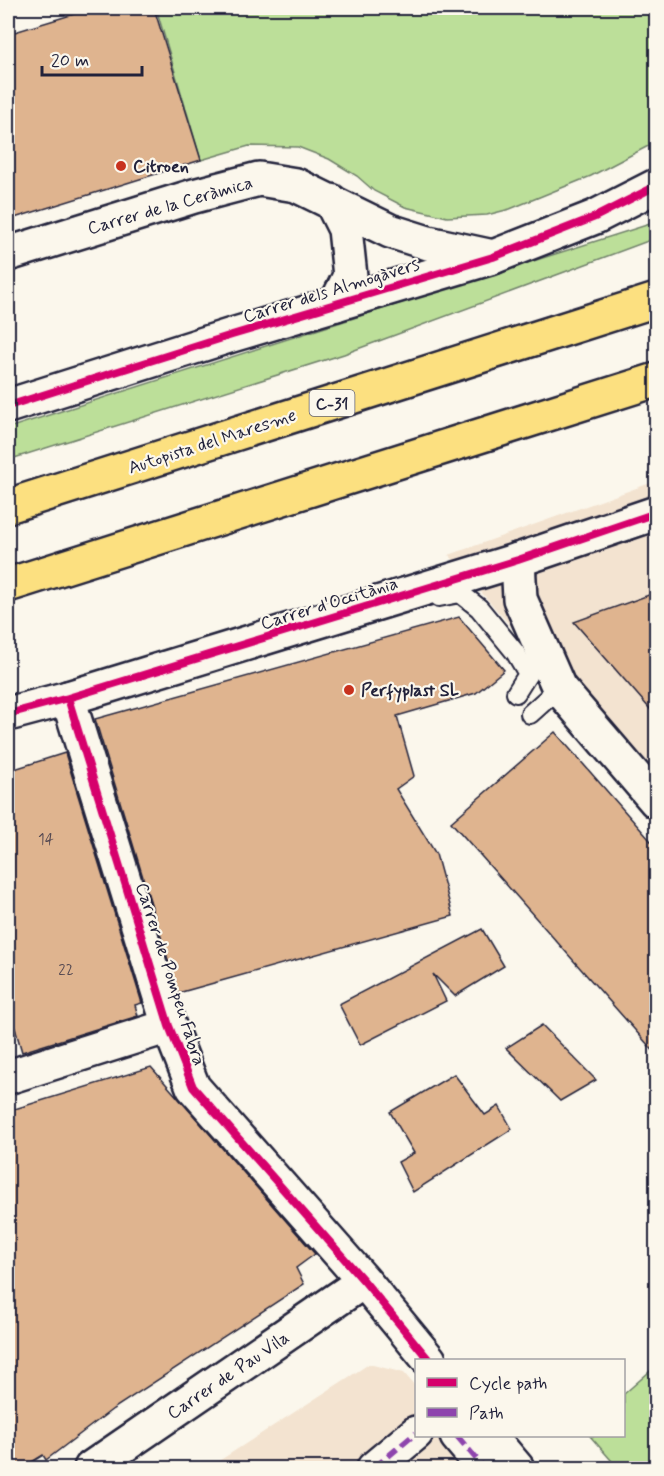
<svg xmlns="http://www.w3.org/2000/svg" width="664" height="1476" font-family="Mynerve,sans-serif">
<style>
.built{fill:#f3e3d0}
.green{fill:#bcdf99;stroke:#6f806a;stroke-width:1.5}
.building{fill:#dfb48f;stroke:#22223b;stroke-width:1.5}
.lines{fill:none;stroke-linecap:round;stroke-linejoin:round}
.lane-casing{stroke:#22223b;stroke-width:22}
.street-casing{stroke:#22223b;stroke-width:38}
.secondary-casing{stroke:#22223b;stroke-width:38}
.highway-casing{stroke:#22223b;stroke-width:38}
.lane{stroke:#fbf7ec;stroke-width:18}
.street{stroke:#fbf7ec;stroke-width:33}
.secondary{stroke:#fbf7ec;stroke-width:33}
.highway{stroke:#fce080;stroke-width:33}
.quiet{stroke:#8e44ad;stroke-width:6;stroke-dasharray:12 6;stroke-linecap:butt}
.cycleway-casing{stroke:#fbf7ec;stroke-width:11}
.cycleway{stroke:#d6006c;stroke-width:8}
.poi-dot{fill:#c8321e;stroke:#fbf7ec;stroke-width:2}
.labels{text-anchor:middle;stroke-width:4.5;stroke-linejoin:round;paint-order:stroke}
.number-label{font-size:15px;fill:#514650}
.shield{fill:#fbf7ec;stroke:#636270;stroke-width:1.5}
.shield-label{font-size:16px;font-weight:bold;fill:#22223b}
.poi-label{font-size:18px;font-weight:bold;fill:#22223b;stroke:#fbf7ec;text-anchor:start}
.street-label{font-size:18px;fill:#22223b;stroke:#fbf7ec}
</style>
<rect width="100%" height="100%" fill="#fbf7ec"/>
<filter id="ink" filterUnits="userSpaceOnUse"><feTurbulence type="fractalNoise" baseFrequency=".0167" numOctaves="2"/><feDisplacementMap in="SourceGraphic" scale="12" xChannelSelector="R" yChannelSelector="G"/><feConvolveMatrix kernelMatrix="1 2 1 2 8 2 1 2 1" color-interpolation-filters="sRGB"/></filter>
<g filter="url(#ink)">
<!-- built -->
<path class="built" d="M656 481V794L449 555Z
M369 1364 404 1373 416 1387V1436H456L484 1468H208Z"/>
<!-- green -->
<path class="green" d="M156 8H656V142L591 176 510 209 487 215 447 217 405 207 374 191 357 176 329 159 298 147 249 146 201 160Z
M656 222V238L344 354 8 460V428Z
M656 1366V1468H618L590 1436H624V1394Z"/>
<!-- building -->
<path class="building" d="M94 8H154L201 160 8 220V34Z
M657 592V717L574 622Z
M459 617 504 670 476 693 397 716 414 776 396 789 436 854 453 916 178 993 95 719Z
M555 732 657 848V1055L451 822Z
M65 753 142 1003 135 1005 138 1016 22 1052 15 1028 8 1030V771Z
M482 929 504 966 455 996 433 974 446 1001 360 1045 339 1004Z
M542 1025 596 1080 560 1101 506 1048Z
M151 1067 315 1254 296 1268 304 1284 113 1409 46 1460 43 1455 22 1468H8V1111Z
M454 1074 485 1115 499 1106 512 1129 413 1192 398 1162 414 1153 390 1112Z"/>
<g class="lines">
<defs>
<path id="lane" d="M439 597 460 593 479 608 515 652 528 674 516 693
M530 714 559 688"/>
<path id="street" d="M331 201 345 229 350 276 336 304
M8 254 194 196 259 179 296 185 390 231 428 243 493 257
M518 560 520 599 559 688 656 801
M68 698 169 1026 193 1087 364 1281 429 1360
M8 1077 169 1026
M457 1436 484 1468
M490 1436 517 1468
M91 1468 364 1281
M374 1468 416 1433"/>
<path id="secondary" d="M8 406 232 335 493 257 595 217 656 186
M8 714 68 698 518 560 656 513"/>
<path id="highway" d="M8 506 656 300
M8 585 656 380"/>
</defs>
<!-- lane casing -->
<use href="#lane" class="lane-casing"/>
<!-- street casing -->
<use href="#street" class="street-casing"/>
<!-- secondary casing -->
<use href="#secondary" class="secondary-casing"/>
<!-- highway casing -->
<use href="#highway" class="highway-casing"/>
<!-- lane -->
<use href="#lane" class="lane"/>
<!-- street -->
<use href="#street" class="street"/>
<!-- secondary -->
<use href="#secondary" class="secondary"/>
<!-- highway -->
<use href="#highway" class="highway"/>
<!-- quiet -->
<path class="quiet" d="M457 1436 484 1468
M374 1468 416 1433"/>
<defs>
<path id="cycleway" d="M8 406 232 335 493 257 595 217 656 186
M68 698 169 1026 193 1087 364 1281 429 1360
M8 714 68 698 518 560 656 513"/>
</defs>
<!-- cycleway casing -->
<use href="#cycleway" class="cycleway-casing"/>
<!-- cycleway -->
<use href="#cycleway" class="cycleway"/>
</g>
</g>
<!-- markers -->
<g class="poi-dot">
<circle cx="121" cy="166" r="6"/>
<circle cx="349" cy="690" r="6"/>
</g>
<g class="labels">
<!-- number labels -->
<g class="number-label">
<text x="46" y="844">14</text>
<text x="66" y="975">22</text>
</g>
<!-- shield labels -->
<rect class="shield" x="309.5" y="390" width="45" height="26" rx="4.5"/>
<g class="shield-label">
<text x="332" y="409">C-31</text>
</g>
<!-- poi labels -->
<g class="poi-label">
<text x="133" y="172">Citroen</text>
<text x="361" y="696">Perfyplast SL</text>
</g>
<!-- street labels -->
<g class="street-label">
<text transform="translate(170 205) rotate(-16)" y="6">Carrer de la Ceràmica</text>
<text transform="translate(331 290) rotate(-17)" y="6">Carrer dels Almogàvers</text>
<text transform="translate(212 441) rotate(-18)" y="6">Autopista del Maresme</text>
<text transform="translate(329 603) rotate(-17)" y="6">Carrer d'Occitània</text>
<text transform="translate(171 974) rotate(72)" y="6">Carrer de Pompeu Fabra</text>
<text transform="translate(228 1375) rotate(-34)" y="6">Carrer de Pau Vila</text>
</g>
</g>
<!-- margin -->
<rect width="664" height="1476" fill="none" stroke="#fbf7ec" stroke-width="30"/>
<rect x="15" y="15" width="634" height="1446" fill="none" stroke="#22223b" stroke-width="2" filter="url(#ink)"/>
<!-- legend -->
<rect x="415" y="1359" width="210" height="78" fill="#fbf7ec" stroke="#a4a2a5" stroke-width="1.5"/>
<rect x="427" y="1378" width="30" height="9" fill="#d6006c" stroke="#a4a2a5" stroke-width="1.5"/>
<text x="469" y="1389" font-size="18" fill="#22223b">Cycle path</text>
<rect x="427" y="1408" width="30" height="9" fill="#8e44ad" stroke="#a4a2a5" stroke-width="1.5"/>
<text x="469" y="1419" font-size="18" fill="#22223b">Path</text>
<!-- scale -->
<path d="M42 66v9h100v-9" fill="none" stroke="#22223b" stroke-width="3"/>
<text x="51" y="66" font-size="18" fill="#22223b" stroke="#fbf7ec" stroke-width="4.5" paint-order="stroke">20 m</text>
</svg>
